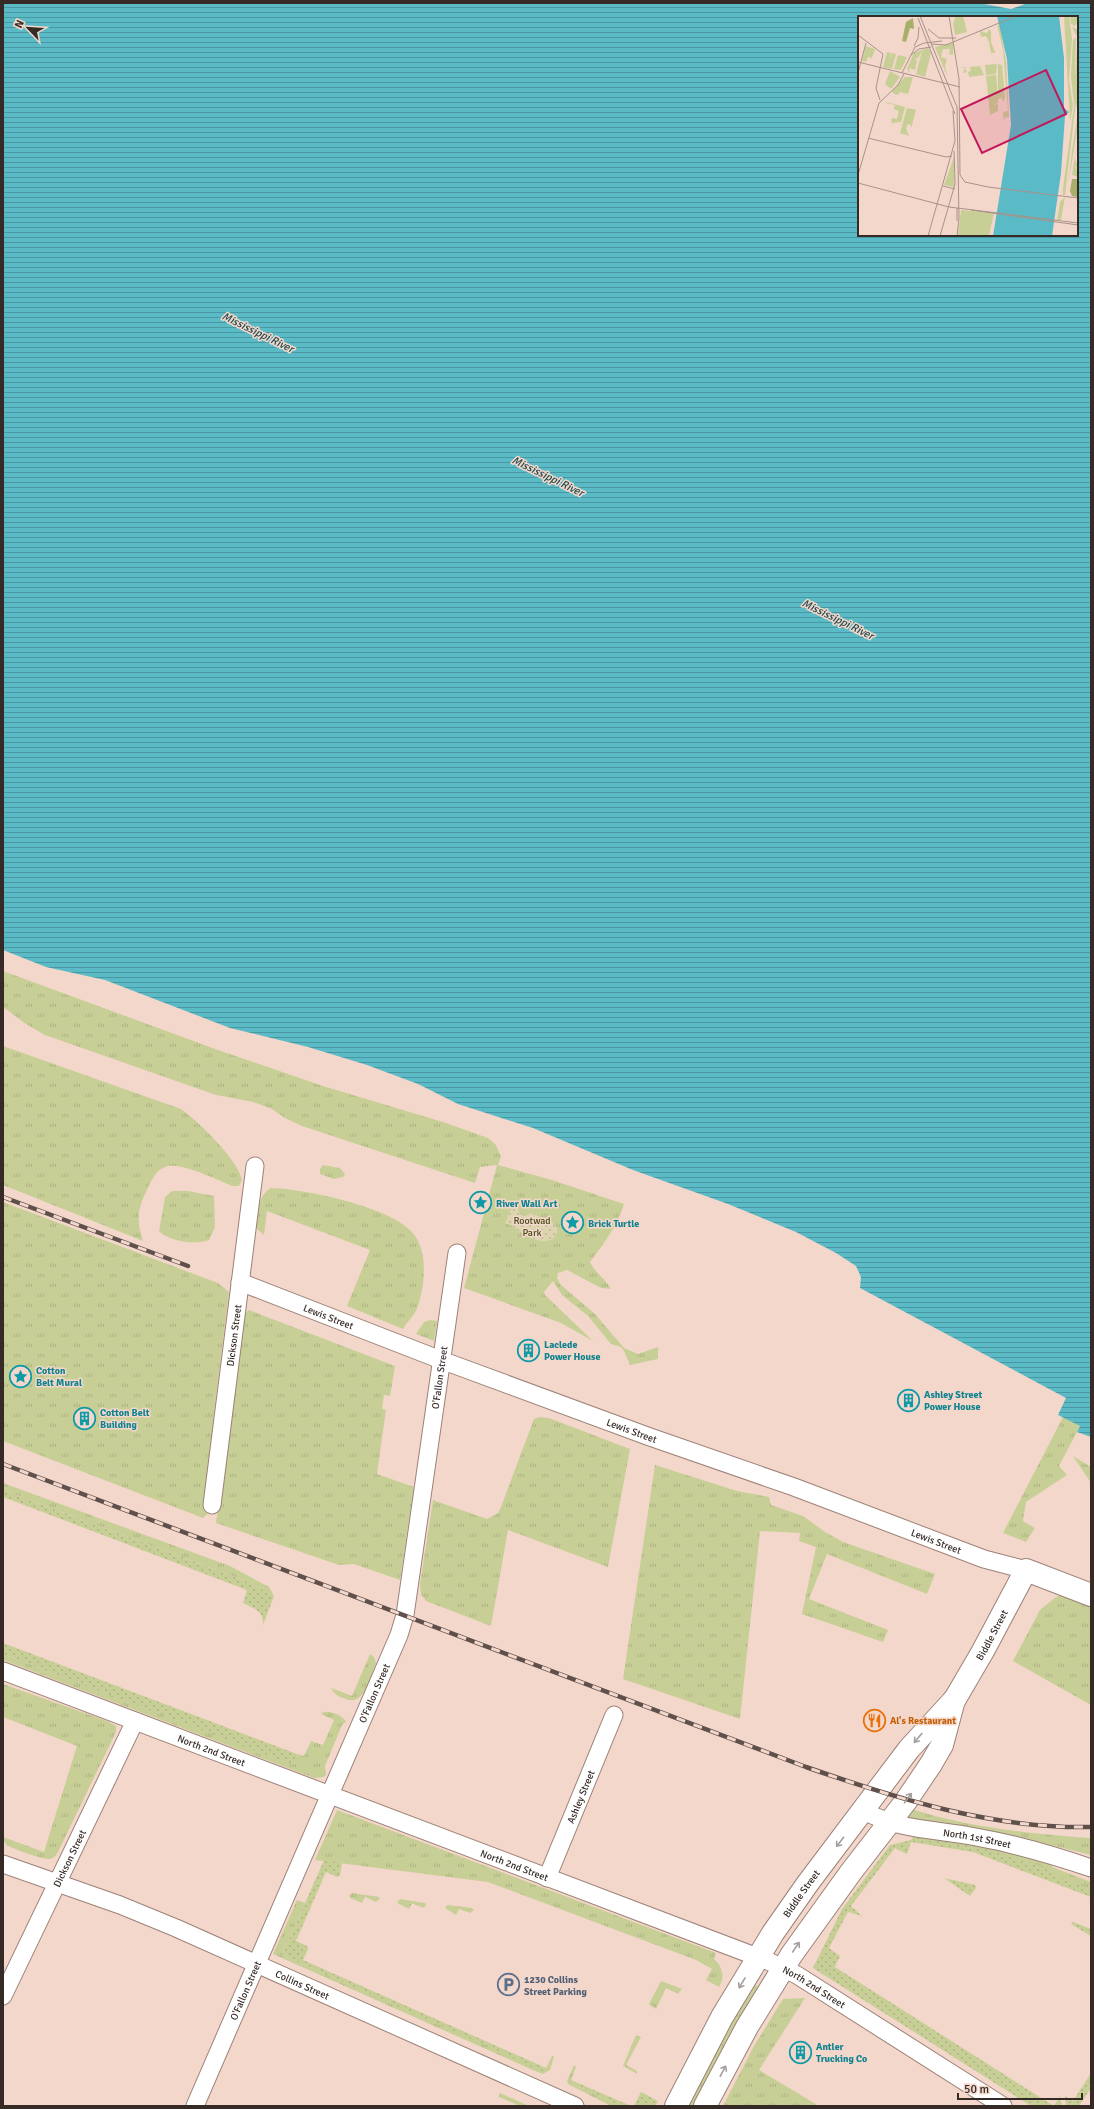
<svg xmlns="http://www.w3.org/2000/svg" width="1094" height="2109" font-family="Signika,sans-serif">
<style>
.grass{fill:url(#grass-tufts)}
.sand{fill:url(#sand-dots)}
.garden{fill:url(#garden-dots)}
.water{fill:url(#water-rules);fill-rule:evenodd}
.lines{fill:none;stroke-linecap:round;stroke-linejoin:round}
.street-casing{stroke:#9c8176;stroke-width:19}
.secondary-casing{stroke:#9c8176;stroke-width:24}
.street{stroke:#fff;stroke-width:17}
.secondary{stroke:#fff;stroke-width:22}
.rail-casing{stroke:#5f504b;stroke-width:4.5}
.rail{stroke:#f4d7cb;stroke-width:3;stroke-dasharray:9;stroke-linecap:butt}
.oneway{stroke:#a49f9d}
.labels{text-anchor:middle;stroke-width:3;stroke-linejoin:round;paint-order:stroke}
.culture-label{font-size:10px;font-weight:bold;fill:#0d838f;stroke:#f4d7cb;text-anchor:start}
.park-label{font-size:10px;fill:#464a16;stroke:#f4d7cb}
.street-label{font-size:10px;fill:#352a26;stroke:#f4d7cb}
.food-label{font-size:10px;font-weight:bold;fill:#c56008;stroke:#f4d7cb;text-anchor:start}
.service-label{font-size:10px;font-weight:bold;fill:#4e5e75;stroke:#f4d7cb;text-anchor:start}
.water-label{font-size:11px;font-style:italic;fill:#1d494f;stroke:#f4d7cb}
.inset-road{fill:none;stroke:#a89289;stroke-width:1}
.view{fill:#c2185b;fill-opacity:0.15;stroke:#c2185b;stroke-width:2}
.inset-edge{fill:none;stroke:#352a26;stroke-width:2}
</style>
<defs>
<pattern id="grass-tufts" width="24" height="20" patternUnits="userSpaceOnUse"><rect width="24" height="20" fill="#c8cf96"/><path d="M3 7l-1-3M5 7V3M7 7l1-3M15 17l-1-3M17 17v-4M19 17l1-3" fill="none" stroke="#acb281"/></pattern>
<pattern id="sand-dots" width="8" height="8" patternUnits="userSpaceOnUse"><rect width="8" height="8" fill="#ded5b0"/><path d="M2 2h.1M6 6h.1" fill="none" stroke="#bfb797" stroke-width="1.8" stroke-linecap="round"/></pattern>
<pattern id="garden-dots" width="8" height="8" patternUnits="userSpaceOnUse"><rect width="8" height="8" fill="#c8cf96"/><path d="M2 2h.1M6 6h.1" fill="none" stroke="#acb281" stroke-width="1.8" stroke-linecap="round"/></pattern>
<pattern id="water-rules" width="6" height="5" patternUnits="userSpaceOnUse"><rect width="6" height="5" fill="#5abac6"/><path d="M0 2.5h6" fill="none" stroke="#4b97a1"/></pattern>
</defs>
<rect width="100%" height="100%" fill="#f4d7cb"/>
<!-- grass -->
<path class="grass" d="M3 971 218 1050 323 1086 443 1122 488 1138 496 1145 501 1157 498 1165 552 1180 624 1204C617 1227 604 1243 590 1262 595 1273 605 1278 611 1289L601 1288 567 1270 558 1273 557 1278 561 1285 595 1314 624 1348 638 1354 658 1347V1359L630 1365 624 1351 621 1347 611 1344 588 1316 562 1295 553 1281 544 1292 545 1295 593 1341 561 1323 464 1288 497 1165 480 1167 475 1183 302 1126 285 1118 272 1109 253 1102 216 1095 45 1035 26 1024 3 1007Z
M3 1046 181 1109C197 1120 239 1161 242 1180L239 1186H232C217 1180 180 1161 165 1167 154 1171 150 1184 145 1194 137 1212 137 1221 143 1241L3 1185Z
M323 1165 340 1168 345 1174 343 1177 334 1179 320 1174V1169Z
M271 1188C305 1189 388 1206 412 1232 429 1250 425 1287 417 1309 414 1315 407 1322 403 1329L347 1306 370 1250 267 1211 264 1235 256 1228C258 1213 257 1196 271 1188Z
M172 1191H188L214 1196 215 1227 209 1240C196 1245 170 1242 159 1231L165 1197Z
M3 1202 218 1283 229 1292 213 1420 217 1424 207 1514 203 1518 3 1441Z
M249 1310 395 1366 390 1396 384 1395 382 1409 386 1410 377 1474 414 1487 400 1580 354 1564 339 1565 216 1523 245 1313Z
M430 1320 437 1321 434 1341 416 1334 424 1322Z
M539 1417 549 1418 630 1449 608 1567 508 1530 491 1626 426 1601 421 1594 420 1584 433 1500 487 1519 498 1513 501 1507 534 1419Z
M1063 1417 1080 1426 1059 1466 1067 1475 1026 1502 1023 1521 1035 1528 1026 1542 1003 1533Z
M1073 1456 1091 1467V1483Z
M655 1465 737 1491 769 1497 771 1505 803 1516 825 1532 843 1542 935 1574 927 1594 827 1554 809 1599 888 1630 883 1642 802 1614 816 1547 799 1541 800 1533 760 1531 740 1719 623 1679Z
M3 1483 230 1566 269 1587 274 1596 251 1583 3 1490Z
M1063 1594 1091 1605V1705L1013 1661 1040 1610 1056 1597Z
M3 1654 293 1764 297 1754 304 1756 311 1741 323 1745 334 1720 321 1714C326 1708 343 1715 346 1722L342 1725 325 1766 326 1774 324 1777 314 1778 3 1660Z
M370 1654 374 1657 376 1663C371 1676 364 1707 346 1699 339 1697 335 1695 331 1688L352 1696Z
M3 1684 107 1721 116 1726V1732L59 1850C57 1854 55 1858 50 1859 43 1860 13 1849 7 1845 4 1842 3 1840 3 1837L44 1852 77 1746 3 1717Z
M911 1809C968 1827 1031 1834 1091 1838V1855L1042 1843 907 1818Z
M337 1810 716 1953 714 1959C723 1967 725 1977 719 1987L706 1980 712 1969 696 1960 488 1882 315 1860Z
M977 1846 1009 1850 1053 1863 1052 1867 1091 1882V1890Z
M352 1893 379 1897 380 1898 376 1902 365 1897 362 1903 350 1898V1895Z
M400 1899 425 1903 426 1905 423 1908 412 1903 409 1909 397 1903Z
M297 1900 305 1903 282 1955 543 2070 544 2067 546 2068 552 2056H553L554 2057 550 2070 543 2074 535 2071 273 1954Z
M447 1905 472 1908 474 1910 470 1913 459 1909 456 1915 445 1908Z
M661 1981 682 1989 678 1994 666 1988 656 2009 649 2004Z
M753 1984 759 1987 694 2106H687L710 2061Z
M805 1998 759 2070 819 2106H723L754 2046 783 1999Z
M636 2035 641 2037 626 2065 637 2071V2074L623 2066Z
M574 2065 576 2067 570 2083 621 2106H611L568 2084 567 2081Z
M500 2093 529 2106H520L499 2097Z"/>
<!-- sand -->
<path class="sand" d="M513 1204H516L520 1214 525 1216 532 1213 554 1224 558 1230 554 1238C537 1250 521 1228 505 1223Z"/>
<!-- garden -->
<path class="garden" d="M3 1490 251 1583 274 1596 263 1625C264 1610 254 1609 243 1603L247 1590 3 1497Z
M3 1643 297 1754 293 1765 3 1654Z
M914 1835 977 1846 1045 1867 1049 1873 1091 1890V1897L973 1852 911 1842 907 1854 895 1848 851 1906 862 1916 848 1912 829 1948 840 1956 835 1967 1054 2106 1060 2096 1062 2106H1031L813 1968 842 1909 890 1845 911 1840Z
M324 1860 342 1863 340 1876 337 1877 326 1872 296 1941 307 1946 308 1949 303 1960 544 2067 543 2071 282 1955Z
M944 1878 975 1885 976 1888 970 1896Z
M1073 1922 1091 1929V1936L1071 1924Z
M1091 2073V2088L1079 2106H1066L1065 2096 1073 2101Z
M571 2080 631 2106H621L570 2083Z
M641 2092 658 2101 655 2106H634Z"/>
<!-- water -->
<path class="water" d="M3 3H979L1011 9 1028 3H1090L1091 1437 1077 1432 1080 1426 1058 1415 1066 1398 860 1288 861 1277 856 1266 836 1253 796 1232 728 1204 633 1170 533 1128 458 1104 418 1084 367 1065 308 1047 230 1028 105 980 46 967 3 950ZM859 17H1077V235H859Z"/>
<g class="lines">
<defs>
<g id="street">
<path id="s1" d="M240 1282 441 1360 650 1437 794 1487 984 1559 1026 1570"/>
<path id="s2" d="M212 1505 255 1166"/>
<path id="s3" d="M3 1671 768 1961 797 1975 1003 2106"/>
<path id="s4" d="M864 1811C901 1831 935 1829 976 1837 1015 1844 1053 1855 1091 1868"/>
<path id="s5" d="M3 1864 120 1905 176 1928 575 2106"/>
<path id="s6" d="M547 1878 614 1715"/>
<path id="s7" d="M3 1996 135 1721"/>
<path id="s8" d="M195 2106 399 1635 405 1615 457 1253"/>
</g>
<g id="secondary">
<path id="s9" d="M676 2106 722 2017 773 1933 808 1883 909 1749 955 1699 983 1651 1026 1570 1091 1595"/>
<path d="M705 2106 747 2027 792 1954 851 1872 906 1801 931 1764 942 1745 954 1700"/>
</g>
</defs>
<!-- street casing -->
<use href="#street" class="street-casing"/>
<!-- secondary casing -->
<use href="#secondary" class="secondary-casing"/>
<!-- street -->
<use href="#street" class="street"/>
<!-- secondary -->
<use href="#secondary" class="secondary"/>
<defs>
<path id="rail" d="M3 1197 188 1266
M3 1464 806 1767C898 1799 993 1829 1091 1827"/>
</defs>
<!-- rail casing -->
<use href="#rail" class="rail-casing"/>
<!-- rail -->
<use href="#rail" class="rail"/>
</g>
<!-- one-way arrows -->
<defs><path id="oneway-shaft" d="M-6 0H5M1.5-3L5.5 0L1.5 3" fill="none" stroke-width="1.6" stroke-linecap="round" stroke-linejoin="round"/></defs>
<g class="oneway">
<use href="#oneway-shaft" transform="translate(918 1738) rotate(130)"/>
<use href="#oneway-shaft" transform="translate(908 1798) rotate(-54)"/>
<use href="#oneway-shaft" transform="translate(840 1842) rotate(128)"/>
<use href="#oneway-shaft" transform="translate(796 1947) rotate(-56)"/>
<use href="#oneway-shaft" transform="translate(742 1983) rotate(121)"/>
<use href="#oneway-shaft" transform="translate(723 2071) rotate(-62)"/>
</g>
<!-- icons -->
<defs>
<symbol id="sight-ring" viewBox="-11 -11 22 22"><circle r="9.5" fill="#f4d7cb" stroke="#0f9aa8" stroke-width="1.5"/><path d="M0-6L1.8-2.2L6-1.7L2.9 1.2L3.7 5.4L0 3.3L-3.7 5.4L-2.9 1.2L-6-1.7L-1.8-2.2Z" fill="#0f9aa8"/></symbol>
<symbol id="building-ring" viewBox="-11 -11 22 22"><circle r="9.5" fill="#f4d7cb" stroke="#0f9aa8" stroke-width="1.5"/><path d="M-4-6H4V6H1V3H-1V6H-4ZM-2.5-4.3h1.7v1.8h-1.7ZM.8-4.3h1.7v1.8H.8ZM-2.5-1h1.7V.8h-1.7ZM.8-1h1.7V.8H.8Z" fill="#0f9aa8"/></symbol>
<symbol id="restaurant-ring" viewBox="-11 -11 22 22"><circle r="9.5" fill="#f4d7cb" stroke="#e8710a" stroke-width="1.5"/><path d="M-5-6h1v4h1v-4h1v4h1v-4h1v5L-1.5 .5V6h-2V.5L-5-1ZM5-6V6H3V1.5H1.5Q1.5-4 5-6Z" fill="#e8710a"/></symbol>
<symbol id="parking-ring" viewBox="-11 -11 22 22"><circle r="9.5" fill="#f4d7cb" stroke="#5c6f8a" stroke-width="1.5"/><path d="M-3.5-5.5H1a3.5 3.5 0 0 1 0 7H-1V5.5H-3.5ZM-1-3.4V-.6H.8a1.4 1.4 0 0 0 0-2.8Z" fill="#5c6f8a"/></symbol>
</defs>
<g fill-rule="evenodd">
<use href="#sight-ring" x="468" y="1190" width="25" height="25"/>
<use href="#sight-ring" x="560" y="1210" width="25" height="25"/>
<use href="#building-ring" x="516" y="1338" width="25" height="25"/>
<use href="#sight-ring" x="8" y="1364" width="25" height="25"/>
<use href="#building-ring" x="896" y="1388" width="25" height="25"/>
<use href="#building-ring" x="72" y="1406" width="25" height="25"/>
<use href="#restaurant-ring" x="862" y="1708" width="25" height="25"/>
<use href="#parking-ring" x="496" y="1972" width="25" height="25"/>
<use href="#building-ring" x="788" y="2040" width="25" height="25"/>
</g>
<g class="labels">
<!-- culture labels -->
<g class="culture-label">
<text x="496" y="1207">River Wall Art</text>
<text x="588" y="1227">Brick Turtle</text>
<text x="544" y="1348">Laclede<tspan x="544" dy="12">Power House</tspan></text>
<text x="36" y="1374">Cotton<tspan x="36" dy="12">Belt Mural</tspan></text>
<text x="924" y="1398">Ashley Street<tspan x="924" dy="12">Power House</tspan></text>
<text x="100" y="1416">Cotton Belt<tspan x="100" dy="12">Building</tspan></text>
<text x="816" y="2050">Antler<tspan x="816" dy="12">Trucking Co</tspan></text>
</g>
<!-- park labels -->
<g class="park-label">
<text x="532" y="1224">Rootwad<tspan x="532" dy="12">Park</tspan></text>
</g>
<!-- street labels -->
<g class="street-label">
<text dy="4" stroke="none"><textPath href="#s1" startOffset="95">Lewis Street</textPath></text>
<text dy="4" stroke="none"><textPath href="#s2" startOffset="171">Dickson Street</textPath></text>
<text dy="4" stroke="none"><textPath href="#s8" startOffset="774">O'Fallon Street</textPath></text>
<text dy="4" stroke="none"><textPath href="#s1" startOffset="419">Lewis Street</textPath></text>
<text dy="4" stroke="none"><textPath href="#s1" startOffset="743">Lewis Street</textPath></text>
<text dy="4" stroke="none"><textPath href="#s9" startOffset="569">Biddle Street</textPath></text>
<text dy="4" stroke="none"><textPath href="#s8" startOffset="450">O'Fallon Street</textPath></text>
<text dy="4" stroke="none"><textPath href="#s3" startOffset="223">North 2nd Street</textPath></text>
<text dy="4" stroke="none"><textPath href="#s6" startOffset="88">Ashley Street</textPath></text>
<text dy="4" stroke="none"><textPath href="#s4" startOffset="117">North 1st Street</textPath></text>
<text dy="4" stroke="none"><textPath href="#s7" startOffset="153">Dickson Street</textPath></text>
<text dy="4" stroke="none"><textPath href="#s3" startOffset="547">North 2nd Street</textPath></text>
<text dy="4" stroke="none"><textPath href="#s9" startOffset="247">Biddle Street</textPath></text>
<text dy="4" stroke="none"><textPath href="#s5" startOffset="323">Collins Street</textPath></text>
<text dy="4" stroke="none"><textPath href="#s3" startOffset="871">North 2nd Street</textPath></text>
<text dy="4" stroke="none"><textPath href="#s8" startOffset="126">O'Fallon Street</textPath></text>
</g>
<!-- food labels -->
<g class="food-label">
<text x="890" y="1724">Al's Restaurant</text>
</g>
<!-- service labels -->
<g class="service-label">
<text x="524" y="1983">1230 Collins<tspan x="524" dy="12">Street Parking</tspan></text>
</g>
<!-- water labels -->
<g class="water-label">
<text transform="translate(258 332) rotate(26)" y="4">Mississippi River</text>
<text transform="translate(548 476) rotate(26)" y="4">Mississippi River</text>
<text transform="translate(838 619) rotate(26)" y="4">Mississippi River</text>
</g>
</g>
<!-- overview -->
<g transform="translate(858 16)">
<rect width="220" height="220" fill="#f4d7cb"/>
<path d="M98 0H105L109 16 97 19 95 8ZM206 0H211L214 22 211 64 215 90 212 106ZM212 0H220V16L218 20 214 11 219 13V7L217 10 213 8ZM139 8 142 11 148 46 151 101 147 102V100L146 106 145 96 150 95 145 34ZM131 13 133 15V26L137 36 138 46 137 37H133L131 26 128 20 123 21 122 15 129 17ZM220 17 219 92 218 86 207 179H205V172L216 90 213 60 215 24 218 21 217 61ZM95 27V39L91 38 92 33H85L83 41 89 43 87 50 89 60 77 31ZM8 30 17 33 14 42 10 41 8 46 4 45ZM70 32 73 37 67 61 58 58 64 35 60 42 57 43 59 45 57 54 51 52 52 56 56 57 51 56 49 53 56 37ZM29 36 33 37 32 43 29 42 32 43 34 37 38 38 34 53 25 51ZM40 39 49 41 43 54 36 53ZM139 48 138 58 128 59 127 49ZM140 48 144 49 147 82 145 86 144 82 140 83V87L135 89 140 88V95L132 99 128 60 138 59 140 81ZM122 50 126 59 111 61 110 56 105 57 107 52H102L107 51 109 56 113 55 112 51ZM32 55 42 61 33 73 27 68ZM47 61H55L50 78 42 76 40 79 36 78 34 75ZM28 87V86L47 91 43 106 33 107 34 102 39 103 41 95 36 93 37 89ZM49 92 58 94 53 113V109L50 108 48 112 51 120 42 117ZM220 97V109L210 170 214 134ZM220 120 217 143 220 151H217L220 154V161L214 159ZM96 141V171L86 169ZM207 181 203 204H199L202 186ZM103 194 136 197 131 220H100Z" fill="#c8cf96"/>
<path d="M55 2 56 13 52 12 48 26 44 25 48 6ZM214 163H220L219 181 214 180 212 175Z" fill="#a8af6a"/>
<path d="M139 0H201L206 42V92L211 96 207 100 203 157 194 220H135L153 109 149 43Z" fill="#5abac6"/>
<path class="inset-road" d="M62 0 99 91 101 202 99 220M91 0 101 63 102 159M60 2 97 98M70 13 81 22H98M0 19 25 38 18 72 22 84M73 28 88 29 158 0M56 30 60 22 61 11M53 39 61 33 73 31M0 46 102 71M0 57 8 27M44 57 57 31 66 27 84 25M10 122 88 141 94 140M0 159 21 87 40 69 46 58M102 159 107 166 130 171 220 182M0 167 91 191 220 207M85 170 97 173M99 192V205M113 194 220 209M70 220 97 125 95 95M82 220 97 168 96 135"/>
<path class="view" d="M188 54 208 98 124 137 103 93Z"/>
<rect width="220" height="220" class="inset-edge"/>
</g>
<!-- border -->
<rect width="1094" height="2109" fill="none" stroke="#352a26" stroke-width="8"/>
<!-- north arrow -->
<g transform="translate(28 28) rotate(295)" stroke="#f4d7cb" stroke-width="3" paint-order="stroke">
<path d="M0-3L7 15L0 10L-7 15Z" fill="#352a26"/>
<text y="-6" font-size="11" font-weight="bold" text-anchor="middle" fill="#352a26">N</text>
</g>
<!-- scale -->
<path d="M958 2093v6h124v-6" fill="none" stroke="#352a26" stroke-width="2"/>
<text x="964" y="2093" font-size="12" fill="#352a26" stroke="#f4d7cb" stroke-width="3" paint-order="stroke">50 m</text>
</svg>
